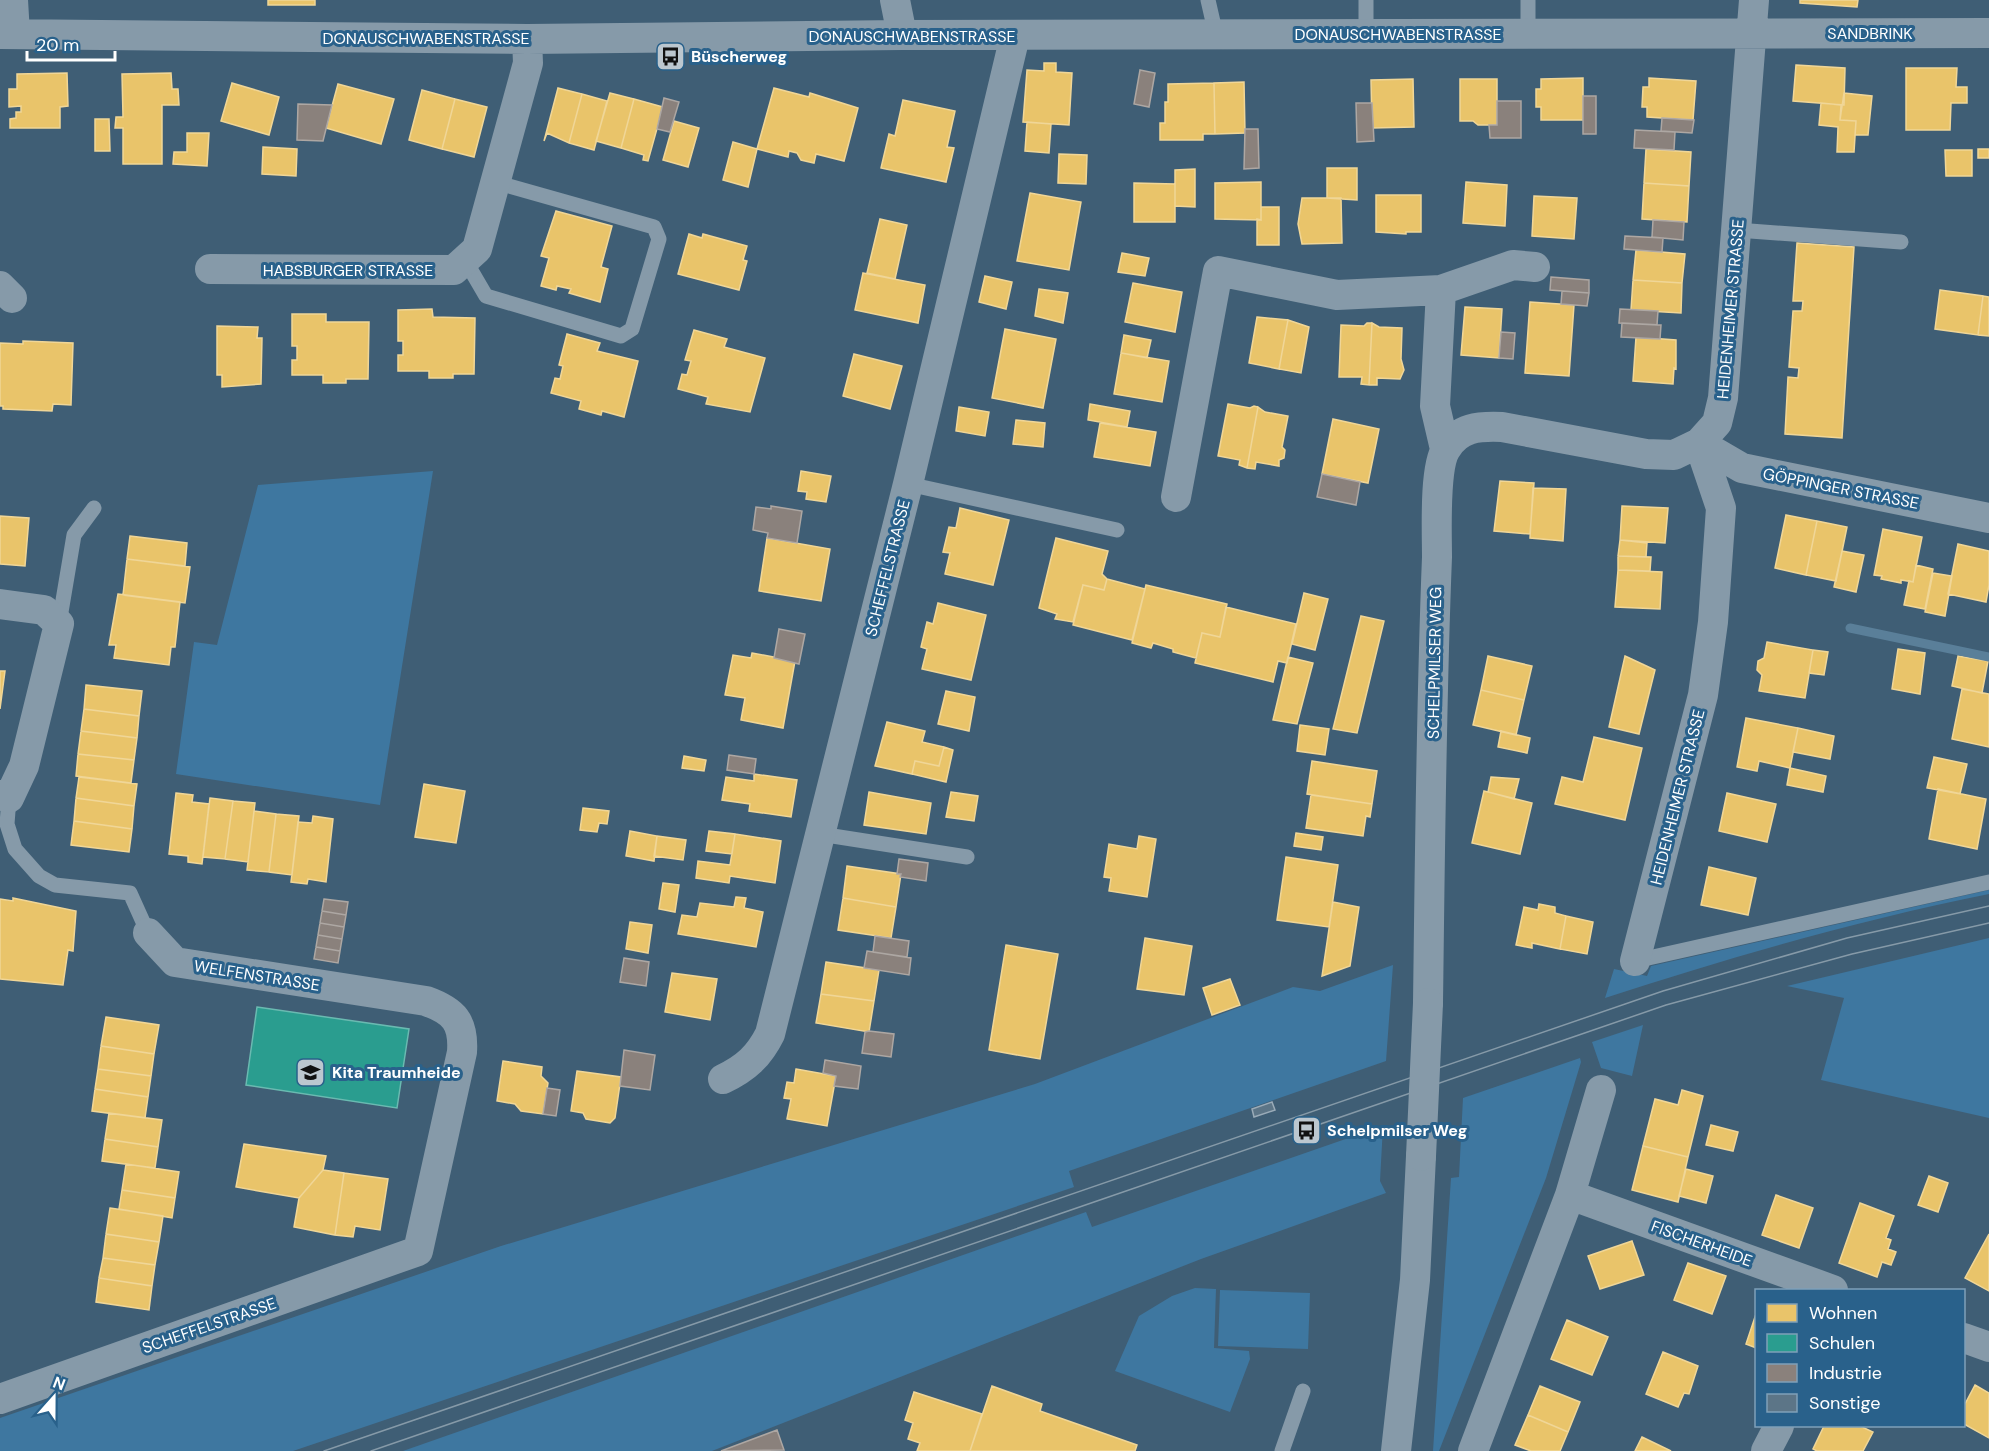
<svg xmlns="http://www.w3.org/2000/svg" width="1989" height="1451" font-family="'DM Sans',sans-serif">
<style>
.green{fill:#3e77a0}
.homes{fill:#e9c46a;stroke:#f0d697;stroke-width:1.5}
.schools{fill:#2a9d8f;stroke:#6abab1;stroke-width:1.5}
.industry{fill:#8a817c;stroke:#ada7a3;stroke-width:1.5}
.lines{fill:none;stroke-linecap:round;stroke-linejoin:round}
.stream{stroke:#5a7f99;stroke-width:9}
.building{fill:#5c7587;stroke:#9aabb8;stroke-width:1.5}
.service{stroke:#869aa9;stroke-width:15}
.minor{stroke:#869aa9;stroke-width:30}
.tram{stroke:#869aa8;stroke-width:1.5}
.minor-bridge{stroke:#869aa9;stroke-width:30}
.labels{text-anchor:middle;stroke-width:6;stroke-linejoin:round;paint-order:stroke}
.street-label{font-size:16px;fill:#fff;stroke:#29618b}
.poi-label{font-size:16px;font-weight:bold;fill:#fff;stroke:#29618b;text-anchor:start}
</style>
<rect width="100%" height="100%" fill="#3f5e75"/>
<!-- green -->
<path class="green" d="M433 471 380 805 176 774 194 642 217 645 258 485Z
M1989 890V894C1859 920 1732 957 1605 998L1614 969 1647 976 1651 966Z
M1989 938V1118L1821 1080 1844 998 1787 986Z
M1393 965 1386 1061 1069 1171 1074 1187 293 1451H0V1418L501 1246 1035 1084 1293 987 1320 991Z
M1643 1025 1632 1076 1601 1068 1592 1042Z
M1580 1058 1581 1062 1546 1178 1439 1451H1433L1451 1178 1459 1177 1463 1098Z
M1383 1126 1380 1181 1386 1193 1201 1259 712 1451H403L1086 1212 1092 1227Z
M1195 1288 1216 1289 1214 1348 1249 1351 1250 1359 1230 1412 1115 1371 1139 1316 1172 1296Z
M1220 1290 1310 1293 1308 1349 1218 1346Z"/>
<!-- homes -->
<path class="homes" d="M268 0H315V5H268Z
M1800 0H1858L1857 7 1800 3Z
M1044 63H1056V72L1072 73 1069 125 1023 122 1027 70 1044 71Z
M1796 65 1845 68 1844 105 1793 101Z
M1906 68H1957L1956 87H1967V103H1951L1950 130H1906Z
M67 73 68 106 60 107V128H10V119L16 118V112H21V106L9 107V89H17V74Z
M171 73 172 89H178L179 105H162V164H123V128H115L116 117H123L122 74Z
M1583 78V120H1541V107H1536V89H1541V79Z
M1649 78 1696 81 1693 120 1647 117V107H1642L1643 87H1649Z
M1413 79 1414 127 1372 128 1371 80Z
M1460 79H1497V125H1478L1473 121H1460Z
M1244 82 1245 133 1215 134 1214 83Z
M232 83 279 97 269 135 221 121Z
M1214 83 1215 134H1203V140H1160V123H1165V102H1168V84Z
M338 84 394 99 381 144 326 128Z
M558 88 582 94 569 143 547 133 544 141Z
M774 88 809 97 810 93 858 108 844 161 816 154 814 163 801 160 797 153 789 151 788 157 757 149Z
M422 90 455 99 442 149 409 140Z
M610 93 634 99 621 148 596 141Z
M1844 93 1872 96 1868 135H1855L1856 121 1840 120Z
M582 94 607 101 594 150 569 143Z
M455 99 487 107 474 157 442 149Z
M634 99 663 107 648 161 643 160 644 155 621 148Z
M903 100 955 111 947 147 954 148 946 182 881 168 889 134 895 136Z
M1821 103 1841 105 1840 120 1856 121 1854 152H1837L1838 127 1819 125Z
M95 119H109L110 151H95Z
M674 121 699 128 688 167 663 160Z
M1027 122 1051 124 1049 153 1025 151Z
M187 133H209L207 166 173 164 174 152H187Z
M733 142 757 149 748 187 723 180Z
M263 147 297 149 296 176 262 174Z
M1646 149 1691 152 1689 186 1644 183Z
M1978 149H1989V158H1978Z
M1945 150H1972V176H1946Z
M1059 154 1087 155 1086 184 1058 183Z
M1327 168H1357V200L1327 198Z
M1195 169V207L1175 206V170Z
M1261 182V220L1215 219V183Z
M1466 182 1507 185 1505 226 1463 223Z
M1134 183 1175 184V222H1134Z
M1644 183 1689 186 1687 222 1642 219Z
M1030 193 1081 202 1069 270 1017 261Z
M1376 195H1421V232H1406V234L1376 232Z
M1534 196 1577 198 1574 239 1532 236Z
M1302 198H1341L1342 243 1302 244 1298 224Z
M1261 207H1279V245H1257V219L1261 220Z
M556 211 612 226 601 267 608 269 600 302 569 293 571 289 557 286 556 290 541 286 549 258 541 256Z
M880 219 907 225 895 279 867 273Z
M689 234 702 238 703 234 747 246 743 260 747 261 739 290 678 274Z
M1797 243 1854 247 1842 438 1785 434 1788 377 1798 378 1799 368 1789 367 1793 311H1802L1803 301H1793Z
M1636 250 1685 254 1682 283 1633 280Z
M1122 253 1149 258 1145 276 1118 272Z
M863 273 925 285 918 323 855 310Z
M985 276 1012 282 1006 309 979 302Z
M1633 280 1682 283 1681 313 1631 310Z
M1133 283 1182 292 1175 332 1125 322Z
M1039 289 1068 293 1063 323 1035 316Z
M1940 290 1983 296 1978 335 1935 329Z
M1983 296 1989 297V336L1978 335Z
M1530 302 1574 305 1569 376 1525 373Z
M1465 307 1502 309 1499 358 1461 355Z
M432 309 433 317 475 318 474 374H453V378H429V371H398V355H403V341H398V310Z
M292 314H326V322H369L368 379H346V383H323V375H292V360H297V346H292Z
M1257 317 1288 320 1279 369 1249 363Z
M1288 320 1309 327 1301 373 1279 369Z
M1367 323H1372L1369 385 1361 384 1362 377H1339L1341 325 1364 326Z
M1372 323 1379 327 1402 328 1401 359 1404 370 1400 379 1377 378V385H1369Z
M217 326 258 327 257 338H262L261 384 222 387V375H217Z
M1005 329 1056 339 1043 408 992 398Z
M694 330 727 339 724 347 765 358 750 412 706 404 708 397 678 389 682 374 687 375 691 361 685 360Z
M567 334 600 343 597 351 638 361 624 417 602 411 601 415 579 409 581 401 551 393 555 378 560 379 563 366 559 365Z
M1124 335 1151 340 1147 358 1121 353Z
M1636 337 1676 340V369L1674 368 1673 384 1633 381Z
M23 341 73 343 71 405 53 404 52 411 3 409V406H0V343L23 344Z
M1121 353 1169 361 1162 402 1114 394Z
M854 354 902 366 890 409 843 396Z
M1090 404 1130 411 1127 427 1088 420Z
M1228 404 1250 408 1254 406 1258 407 1247 468 1239 465 1240 460 1218 456Z
M959 407 989 412 985 436 956 431Z
M1258 407 1265 412 1288 416 1282 447 1285 450 1284 458 1279 460V466L1256 462 1255 469 1247 468Z
M1333 419 1379 429 1368 483 1322 474Z
M1016 420 1045 423 1043 447 1013 444Z
M1100 423 1156 432 1150 466 1094 457Z
M801 471 831 476 826 502 806 499 807 492 798 491Z
M1500 481 1534 483 1530 534 1494 531Z
M1533 488 1566 489 1563 541 1530 538Z
M1622 506 1668 508 1665 543 1620 540Z
M960 508 1009 520 993 585 945 574 950 553 943 552 949 527 956 528Z
M1786 515 1817 521 1806 575 1775 568Z
M0 516 29 518 25 566 0 564Z
M1817 521 1847 527 1836 581 1806 575Z
M1883 529 1922 537 1913 582 1901 580V583L1881 579 1882 576 1874 575Z
M130 536 187 543 185 566 127 559Z
M767 538 830 549 821 601 759 591Z
M1056 538 1108 551 1102 574 1107 579 1104 590 1083 585 1073 622 1055 619 1057 614 1039 608Z
M1620 540 1647 543 1646 557 1618 556Z
M1958 544 1989 551V585L1986 602 1948 594Z
M1842 551 1864 555 1856 592 1834 587Z
M1618 556 1651 557 1650 571 1618 570Z
M127 559 190 567 185 603 123 595Z
M1916 565 1933 569 1925 609 1904 605 1909 581 1913 582Z
M1618 570 1662 572 1660 609 1615 607Z
M1933 573 1952 576 1945 616 1925 612Z
M1107 579 1145 589 1132 640 1073 625 1083 585 1104 590Z
M1146 585 1227 604 1220 637 1202 633 1196 658 1173 652V649L1153 643 1151 648 1132 643Z
M1304 593 1328 599 1315 650 1292 644Z
M118 594 180 602 175 647H171L169 665 114 658 116 645H109Z
M938 603 986 615 971 680 922 669 927 649 921 647 927 622 933 624Z
M1226 607 1296 624 1287 663 1278 661 1273 682 1195 663 1202 633 1220 637Z
M1361 616 1384 621 1357 733 1333 729Z
M1767 642 1813 650 1805 698 1759 691 1762 675 1757 670 1758 661 1764 658Z
M1898 649 1925 653 1920 694 1892 689Z
M1813 650 1828 652 1824 675 1809 673Z
M752 653 795 661 783 728 741 720 745 698 725 695 733 655 751 658Z
M1488 656 1532 666 1524 700 1481 690Z
M1625 656 1655 670 1639 734 1609 727Z
M1958 656 1988 661 1982 693 1952 686Z
M1288 657 1313 663 1297 724 1273 720Z
M0 671H5L0 709Z
M86 685 142 691 139 716 84 709Z
M1962 689 1989 694V747L1952 739Z
M1481 690 1524 700 1516 735 1473 725Z
M946 691 975 697 969 731 938 724Z
M84 709 139 716 137 738 81 731Z
M1746 718 1798 728 1790 768 1759 761 1757 771 1737 767Z
M887 722 925 731 922 742 944 747 939 766 915 761 912 774 875 766Z
M1300 725 1329 729 1325 755 1297 751Z
M1798 728 1834 736 1830 759 1793 752Z
M81 731 137 738 134 760 78 754Z
M1501 731 1530 738 1527 753 1498 747Z
M1594 737 1642 748 1625 820 1555 804 1562 777 1583 782Z
M944 747 953 750 946 782 912 774 915 761 939 766Z
M78 754 134 760 131 783 76 776Z
M684 756 706 760 704 771 682 768Z
M1934 757 1967 764 1960 794 1927 788Z
M1312 761 1377 771 1372 804 1307 794Z
M1790 768 1826 776 1823 792 1787 785Z
M754 774 797 780 791 817 749 811 750 804 722 800 726 777 754 781Z
M79 777 137 784 134 806 76 798Z
M1491 777 1519 779 1514 799 1488 792Z
M424 784 465 791 456 843 415 837Z
M1938 789 1986 799 1977 849 1929 839Z
M1484 791 1532 803 1520 854 1472 843Z
M869 792 931 803 926 834 864 825Z
M951 792 978 796 974 821 946 817Z
M176 793 193 795 192 802 209 804 202 864 188 862V856L169 854Z
M1727 793 1776 804 1767 842 1719 831Z
M1311 795 1372 804 1370 817 1366 816 1363 836 1306 828Z
M76 798 134 806 132 829 74 821Z
M210 798 233 801 225 859 203 857Z
M233 801 255 803 248 862 225 859Z
M583 808 609 811 607 824 599 823 597 832 580 830Z
M254 811 276 814 269 872 247 870Z
M276 814 299 816 292 875 269 872Z
M313 816 333 819 326 882 308 879 307 884 291 882 298 822 312 823Z
M74 821 132 829 129 852 71 845Z
M630 831 657 836 654 861 626 856Z
M709 831 735 834 732 854 706 851Z
M1296 833 1323 837 1321 850 1294 846Z
M735 834 781 841 775 883 730 876 729 883 696 878 698 861 730 865Z
M657 836 686 840 683 860 654 856Z
M1139 836 1156 839 1147 897 1109 891 1111 878 1104 877 1109 844 1137 849Z
M1286 857 1338 865 1329 927 1277 920Z
M847 866 901 874 896 907 843 898Z
M1709 867 1756 878 1748 915 1701 905Z
M663 883 679 885 675 912 659 909Z
M736 897 746 898 744 908 763 912 756 947 678 934 682 915 697 917 700 903 734 907Z
M13 898 76 911 73 951 68 950 63 985 0 979V899L13 901Z
M843 898 896 907 891 938 838 930Z
M1333 902 1359 907 1350 966 1322 976Z
M1539 904 1555 907V913L1566 916 1560 949 1532 943V948L1516 945 1524 907 1538 910Z
M1566 916 1593 922 1587 954 1560 949Z
M630 922 652 925 648 953 626 949Z
M1145 938 1192 946 1184 995 1137 989Z
M1006 945 1058 954 1040 1059 989 1050Z
M826 962 879 970 874 1001 821 994Z
M672 973 717 979 710 1020 665 1012Z
M1230 979 1240 1005 1212 1015 1203 988Z
M821 994 874 1001 869 1032 816 1023Z
M106 1017 159 1025 154 1054 101 1046Z
M101 1046 154 1054 151 1076 98 1069Z
M503 1061 542 1067 541 1076 548 1083 543 1114 521 1111 515 1104 497 1101Z
M98 1069 151 1076 148 1097 95 1089Z
M796 1069 836 1076 827 1126 787 1119 791 1099 784 1098 787 1082 794 1083Z
M577 1071 621 1077 615 1118 610 1123 586 1119 583 1113 571 1111Z
M95 1089 148 1097 145 1118 92 1111Z
M1682 1090 1703 1096 1688 1157 1643 1146 1655 1099 1678 1105Z
M109 1113 162 1120 158 1147 105 1139Z
M1711 1125 1738 1132 1733 1151 1706 1145Z
M105 1139 158 1147 155 1168 102 1161Z
M244 1144 326 1156 323 1170 299 1198 236 1187Z
M1643 1146 1688 1157 1678 1202 1632 1190Z
M126 1164 179 1172 175 1198 122 1190Z
M1686 1169 1713 1176 1706 1203 1679 1196Z
M323 1170 344 1173 335 1235 294 1227 299 1198Z
M344 1173 388 1179 380 1230 355 1226 353 1237 335 1235Z
M1929 1176 1948 1183 1938 1212 1918 1205Z
M122 1190 175 1198 172 1218 119 1209Z
M1776 1195 1813 1208 1799 1248 1762 1235Z
M1860 1203 1894 1216 1886 1238 1891 1240 1888 1249 1896 1252 1891 1265 1882 1262 1877 1277 1839 1263Z
M110 1208 163 1216 159 1242 106 1234Z
M106 1234 159 1242 155 1265 103 1258Z
M1989 1234V1291L1965 1278Z
M1632 1241 1644 1275 1600 1289 1588 1256Z
M103 1258 155 1265 152 1286 99 1278Z
M1688 1263 1726 1276 1712 1314 1674 1300Z
M99 1278 152 1286 149 1310 96 1302Z
M1756 1314V1348L1746 1344Z
M1567 1320 1608 1337 1592 1375 1551 1359Z
M1663 1352 1698 1366 1689 1394 1684 1393 1678 1407 1646 1394Z
M1975 1385 1989 1393V1438L1964 1424V1406Z
M992 1386 1042 1404 1040 1411 1137 1445 1135 1451H970Z
M1540 1386 1580 1402 1568 1432 1528 1415Z
M914 1392 982 1414 970 1451H917L920 1443 908 1439 913 1423 905 1420Z
M1528 1415 1568 1432 1560 1451H1531L1515 1445Z
M1824 1426H1860L1873 1432 1863 1451H1817L1813 1449Z
M1642 1437 1671 1451H1635Z"/>
<!-- schools -->
<path class="schools" d="M257 1007 409 1029 397 1108 246 1085Z"/>
<!-- industry -->
<path class="industry" d="M1140 70 1155 73 1149 107 1134 104Z
M1583 96H1596V134H1583Z
M664 98 679 102 670 132 657 129Z
M1497 101H1521V138H1490L1489 125H1497Z
M1356 103H1372L1374 141 1357 142Z
M298 104 332 105 323 141 297 140Z
M1662 118 1694 120 1692 133 1661 131Z
M1245 129H1258L1259 168 1244 169Z
M1635 130 1675 132 1674 150 1634 148Z
M1653 220 1684 222 1683 240 1652 237Z
M1625 236 1663 238 1662 252 1624 249Z
M1551 277 1589 280V293L1550 290Z
M1562 291 1589 293 1587 306 1561 304Z
M1620 309 1658 311 1657 325 1619 323Z
M1622 323 1661 325 1660 339 1621 337Z
M1501 332 1515 333 1513 359 1499 358Z
M1322 474 1360 482 1356 505 1317 497Z
M771 506 802 511 797 543 767 538 768 533 753 530 756 507 771 509Z
M779 629 805 634 799 664 774 658Z
M729 755 756 759 754 774 727 770Z
M899 859 928 863 926 881 900 877 901 874H897Z
M324 899 348 902 346 915 322 911Z
M322 911 346 915 344 927 320 923Z
M320 923 344 927 342 939 318 935Z
M318 935 342 939 340 951 316 947Z
M875 936 909 941 907 957 873 952Z
M316 947 340 951 338 963 314 959Z
M867 951 911 958 909 975 864 968Z
M624 958 649 962 646 986 620 982Z
M869 1031 894 1034 891 1057 862 1053 865 1032Z
M624 1050 655 1055 650 1090 620 1086Z
M825 1060 861 1066 858 1089 834 1086 836 1076 823 1073Z
M547 1088 560 1090 556 1116 543 1114Z
M777 1430 784 1450 721 1451Z"/>
<g class="lines">
<!-- stream -->
<path class="stream" d="M1850 628 1989 657"/>
</g>
<!-- building -->
<path class="building" d="M1272 1102 1275 1110 1254 1117 1252 1109Z"/>
<g class="lines">
<!-- service -->
<path class="service" d="M1208 0 1216 35
M1528 34V0
M1366 35V0
M1737 230 1901 242
M465 260 486 296 621 336 632 329 659 239 654 227 495 182
M908 484 1117 530
M59 624 74 535 94 508
M9 798 7 824 15 849 39 876 55 885 130 893 148 933
M820 834 967 857
M1635 961 1989 882
M1282 1451 1303 1391"/>
<!-- minor -->
<path class="minor" d="M13 0 15 34
M895 0 902 35
M0 34 527 39 902 35 1989 33
M210 269 454 270 477 249 528 63 527 39
M0 286 12 298
M1441 290 1513 265 1535 267
M1699 443 1742 468 1989 518
M1176 497 1218 271 1337 295 1441 290 1435 406 1445 449
M0 604 44 610 59 624 24 766 9 798 0 795
M1635 961 1703 695 1713 622 1721 508 1699 443
M1428 1003C1430 854 1431 705 1437 557 1437 532 1434 468 1446 449 1459 427 1479 426 1502 427L1646 454 1674 455 1699 443 1717 423 1723 398 1754 0
M723 1079C746 1068 759 1056 770 1034L908 484 1015 36
M1570 1195 1833 1290
M1964 1338 1989 1347
M0 1399 418 1251 462 1052C464 1022 454 1011 426 1001L175 962 148 933
M1396 1451 1415 1280 1421 1156
M1473 1451 1570 1195 1601 1090
M1766 1451 1779 1426"/>
<!-- tram -->
<path class="tram" d="M324 1451 1663 991 1847 938 1989 906
M371 1451 1666 1005 1852 954 1989 923"/>
<!-- minor-bridge -->
<path class="minor-bridge" d="M1421 1156 1428 1003"/>
</g>
<!-- icons -->
<defs>
<symbol id="bus-square" viewBox="-11 -11 22 22"><rect x="-9" y="-9" width="18" height="18" rx="4" fill="#bcc7cf" stroke="#29618b"/><path d="M-5-6H5V4H4V6H2V4H-2V6H-4V4H-5ZM-3.5-4V0h7V-4ZM-3.5 1.2v1.5H-2V1.2ZM2 1.2v1.5H3.5V1.2Z" fill="#111"/></symbol>
<symbol id="school-square" viewBox="-11 -11 22 22"><rect x="-9" y="-9" width="18" height="18" rx="4" fill="#bcc7cf" stroke="#29618b"/><path d="M0-5L7-2L0 1L-7-2ZM-4 1L0 2.5L4 1V4Q0 6-4 4Z" fill="#111"/></symbol>
</defs>
<g fill-rule="evenodd">
<use href="#bus-square" x="654" y="40" width="33" height="33"/>
<use href="#school-square" x="294" y="1056" width="33" height="33"/>
<use href="#bus-square" x="1290" y="1114" width="33" height="33"/>
</g>
<g class="labels">
<!-- street labels -->
<g class="street-label">
<text x="1870" y="39">SANDBRINK</text>
<text x="1398" y="40">DONAUSCHWABENSTRASSE</text>
<text x="912" y="42">DONAUSCHWABENSTRASSE</text>
<text x="426" y="44">DONAUSCHWABENSTRASSE</text>
<text x="348" y="276">HABSBURGER STRASSE</text>
<text transform="translate(1730 309) rotate(-85)" y="6">HEIDENHEIMER STRASSE</text>
<text transform="translate(1841 488) rotate(11)" y="6">GÖPPINGER STRASSE</text>
<text transform="translate(887 568) rotate(-76)" y="6">SCHEFFELSTRASSE</text>
<text transform="translate(1434 663) rotate(-89)" y="6">SCHELPMILSER WEG</text>
<text transform="translate(1677 797) rotate(-76)" y="6">HEIDENHEIMER STRASSE</text>
<text transform="translate(257 975) rotate(9)" y="6">WELFENSTRASSE</text>
<text transform="translate(1702 1243) rotate(20)" y="6">FISCHERHEIDE</text>
<text transform="translate(209 1325) rotate(-19)" y="6">SCHEFFELSTRASSE</text>
</g>
<!-- poi labels -->
<g class="poi-label">
<text x="691" y="62">Büscherweg</text>
<text x="332" y="1078">Kita Traumheide</text>
<text x="1327" y="1136">Schelpmilser Weg</text>
</g>
</g>
<!-- legend -->
<rect x="1755" y="1289" width="210" height="138" fill="#29618b" stroke="#7fa0b9" stroke-width="1.5"/>
<rect x="1767" y="1304" width="30" height="18" fill="#e9c46a" stroke="#7fa0b9" stroke-width="1.5"/>
<text x="1809" y="1319" font-size="18" fill="#ffffff">Wohnen</text>
<rect x="1767" y="1334" width="30" height="18" fill="#2a9d8f" stroke="#7fa0b9" stroke-width="1.5"/>
<text x="1809" y="1349" font-size="18" fill="#ffffff">Schulen</text>
<rect x="1767" y="1364" width="30" height="18" fill="#8a817c" stroke="#7fa0b9" stroke-width="1.5"/>
<text x="1809" y="1379" font-size="18" fill="#ffffff">Industrie</text>
<rect x="1767" y="1394" width="30" height="18" fill="#5c7587" stroke="#7fa0b9" stroke-width="1.5"/>
<text x="1809" y="1409" font-size="18" fill="#ffffff">Sonstige</text>
<!-- north arrow -->
<g transform="translate(54 1397) rotate(21)" stroke="#29618b" stroke-width="4.5" paint-order="stroke">
<path d="M0-4.5L10 22L0 15L-10 22Z" fill="#ffffff"/>
<text y="-9" font-size="16" font-weight="bold" text-anchor="middle" fill="#ffffff">N</text>
</g>
<!-- scale -->
<path d="M27 51v9h88v-9" fill="none" stroke="#ffffff" stroke-width="3"/>
<text x="36" y="51" font-size="18" fill="#ffffff" stroke="#29618b" stroke-width="4.5" paint-order="stroke">20 m</text>
</svg>
